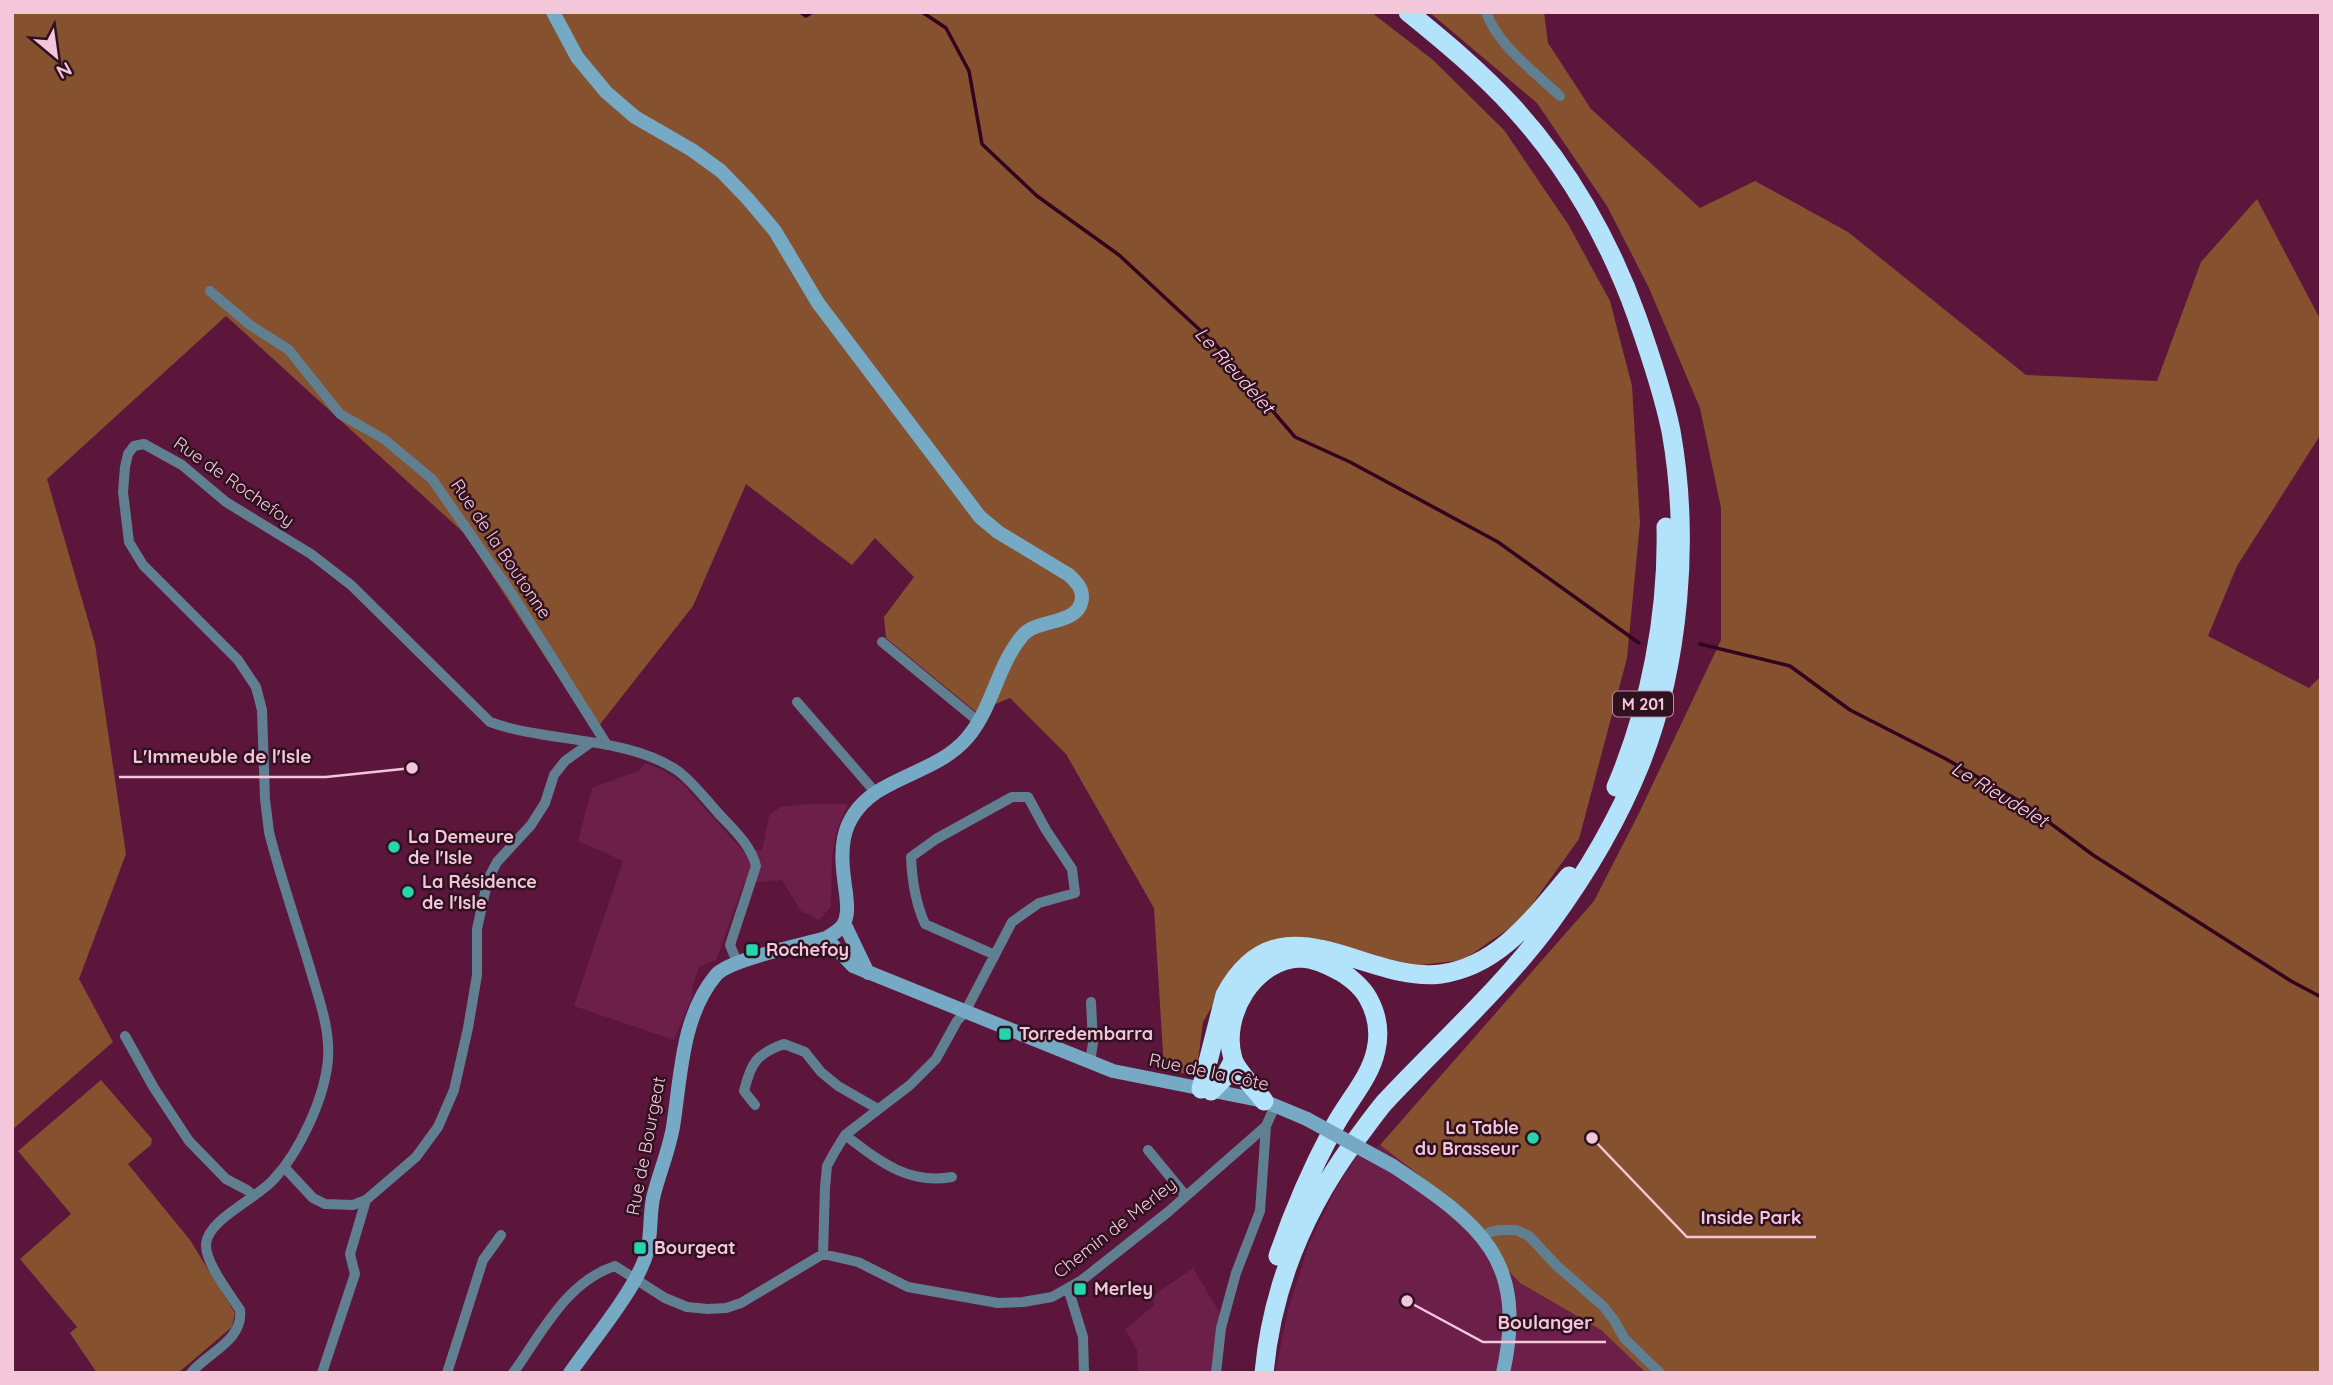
<svg xmlns="http://www.w3.org/2000/svg" width="2333" height="1385" font-family="Quicksand,sans-serif">
<style>
.built{fill:#6c1f48}
.green{fill:#86512f}
.lines{fill:none;stroke-linecap:round;stroke-linejoin:round}
.stream{stroke:#32041d;stroke-width:3.5}
.street{stroke:#608091;stroke-width:10}
.secondary{stroke:#76a9c4;stroke-width:14}
.highway{stroke:#b3e2fb;stroke-width:19}
.secondary-bridge{stroke:#76a9c4;stroke-width:14}
.poi-dot{fill:#27d5ad;stroke:#2f1120;stroke-width:2.5}
.labels{text-anchor:middle;stroke-width:5;stroke-linejoin:round;paint-order:stroke}
.shield{fill:#2f1120;stroke:#b890a2;stroke-width:2}
.shield-label{font-size:16px;font-weight:bold;fill:#f3c7d9}
.street-label{font-size:18px;fill:#f3c7d9;stroke:#2f1120}
.poi-label{font-size:18px;font-weight:bold;fill:#f3c7d9;stroke:#2f1120;text-anchor:start}
.water-label{font-size:19px;font-style:italic;fill:#ffd5e6;stroke:#2f1120}
.leader{fill:none;stroke:#f3c7d9;stroke-width:2.5}
.callout-dot{fill:#f3c7d9;stroke:#2f1120;stroke-width:2.5}
.callout-label{font-size:19px;text-anchor:middle;font-weight:bold;fill:#f3c7d9;stroke:#2f1120;stroke-width:5;stroke-linejoin:round;paint-order:stroke}
</style>
<rect width="100%" height="100%" fill="#5c163b"/>
<!-- built -->
<path class="built" d="M645 763 663 770 682 783 744 852 762 850 769 816 780 807 807 804H848L836 833 832 857 831 907 819 920 801 911 782 880 744 883 716 960 699 967 692 987 693 995 674 1040 574 1006 623 861 578 841 592 788 638 771Z
M1380 1145 1423 1178 1520 1283 1601 1330 1646 1373H1275L1288 1310 1309 1244 1335 1190 1356 1157Z
M1193 1268 1221 1315 1216 1373H1138L1137 1349 1125 1330 1154 1305 1151 1297Z"/>
<!-- green -->
<path class="green" d="M12 12H1371L1433 60 1504 130 1568 224 1610 301 1632 386 1640 523 1627 658 1579 839 1520 921 1463 960 1412 966 1321 939 1271 943 1234 969 1203 1022 1196 1076 1164 1069 1154 908 1066 754 1010 698 976 712 886 638 884 617 914 577 875 538 852 565 746 484 693 606 594 732 465 534 226 316 47 479 95 644 126 854 79 979 113 1042 12 1130Z
M1429 12H1544L1548 43 1591 109 1700 208 1755 181 1848 232 2026 375 2157 381 2201 262 2257 199 2321 321V434L2237 566 2208 636 2309 688 2321 676V1373H1646L1601 1330 1520 1283 1423 1178 1380 1145 1594 901 1639 813 1721 640V508L1700 408 1649 288 1607 206 1537 103Z
M101 1080 152 1139 151 1145 128 1164 190 1240 235 1313 232 1327 178 1373H97L70 1333 77 1327 20 1259 71 1214 18 1151Z"/>
<g class="lines">
<!-- stream -->
<path class="stream" d="M800 12 806 16 812 12
M922 12 946 28 969 71 982 144 1037 196 1119 255 1216 345 1295 437 1350 462 1498 542 1639 643
M1700 644 1790 666 1850 710 1946 759 2023 803 2093 855 2291 981 2321 997"/>
<!-- street -->
<path class="street" d="M1486 12C1498 46 1535 72 1560 96
M210 291 250 325 289 350 340 414 384 439 432 479 512 594 607 745
M882 642 979 722
M797 702 876 793
M125 1036 154 1088 189 1141 226 1179 247 1190 254 1196
M1090 1062 1093 1043 1091 1002
M755 1105 744 1091C751 1063 756 1054 784 1044L805 1052 821 1072 838 1086 878 1109
M845 1135C879 1161 908 1185 952 1177
M1148 1150 1186 1196
M284 1167 313 1198 325 1204 353 1205 366 1200 416 1157 438 1127 454 1090 468 1028 477 975V929L488 879 497 862 531 825 545 803 554 775 565 761 590 743
M1484 1237 1490 1232 1500 1230H1516L1529 1236 1557 1266 1603 1306 1614 1320 1624 1338 1660 1373
M823 1254 825 1188 827 1166 834 1153 845 1135 910 1085 936 1059 957 1021 965 1012 1012 922 1039 903 1075 893 1072 869 1046 830 1028 797H1012L936 839 911 857C912 881 915 902 925 924L995 955
M1068 1288 1083 1337 1084 1373
M191 1373C207 1353 244 1340 240 1310 230 1294 205 1263 206 1244 208 1219 258 1198 274 1179 300 1151 325 1097 328 1059 330 1030 320 1002 312 975 298 927 281 880 269 832L265 799 262 710 256 687 238 660 143 565 129 542 123 492 125 467 128 454 134 446 144 444 182 465 226 502 311 554 351 585 490 722C547 743 628 736 678 771 693 782 706 800 719 814 733 829 751 845 756 866L730 945 737 962
M322 1373 355 1274 350 1254 366 1200
M447 1373 483 1260 501 1235
M513 1373C542 1333 566 1282 615 1266L665 1298 687 1307 708 1309 726 1308 741 1303 823 1254 858 1262 908 1287 998 1303 1023 1302 1052 1297 1082 1280 1168 1212 1266 1126 1275 1106
M1216 1373 1221 1328 1236 1273 1260 1211 1266 1126"/>
<!-- secondary -->
<path class="secondary" d="M553 12 577 57 606 92 635 117 692 150 721 171 747 198 775 231 818 303 980 517 998 532 1069 575C1076 582 1082 587 1082 597 1081 626 1037 618 1023 635 997 665 993 708 967 738 943 766 905 773 875 793 837 820 840 853 846 893 847 904 849 915 843 925 839 931 833 934 826 938 803 945 730 959 716 975 681 1017 681 1077 673 1127 669 1150 660 1171 654 1194 649 1212 652 1233 647 1252 638 1287 592 1341 570 1373
M844 923 868 973
M826 938 853 966 1113 1071 1264 1101 1307 1119
M1393 1166C1480 1224 1528 1259 1503 1373"/>
<!-- highway -->
<path class="highway" d="M1616 787C1650 707 1668 614 1666 527
M1201 1089 1225 995C1280 893 1364 984 1441 974 1499 966 1534 917 1569 876
M1211 1091 1224 1078 1233 1061
M1264 1101C1256 1089 1237 1072 1233 1059 1220 1016 1254 958 1302 958 1315 959 1326 964 1337 970 1348 975 1362 987 1368 998 1377 1014 1380 1032 1376 1050 1370 1079 1346 1103 1333 1129 1311 1170 1293 1212 1278 1256
M1264 1373C1272 1286 1304 1210 1355 1141 1365 1128 1374 1115 1384 1103 1440 1043 1501 989 1550 923 1586 874 1617 822 1640 765 1680 665 1690 537 1671 431 1663 392 1650 354 1637 317 1610 241 1568 167 1513 107 1481 72 1445 42 1408 12"/>
<!-- secondary-bridge -->
<path class="secondary-bridge" d="M1307 1119 1393 1166"/>
</g>
<!-- markers -->
<g class="poi-dot">
<circle cx="394" cy="847" r="7"/>
<circle cx="408" cy="892" r="7"/>
<rect x="745" y="943" width="14" height="14" rx="3.5"/>
<rect x="998" y="1027" width="14" height="14" rx="3.5"/>
<circle cx="1533" cy="1138" r="7"/>
<rect x="633" y="1241" width="14" height="14" rx="3.5"/>
<rect x="1073" y="1282" width="14" height="14" rx="3.5"/>
</g>
<g class="labels">
<!-- shield labels -->
<rect class="shield" x="1613" y="691.5" width="60" height="25" rx="5"/>
<g class="shield-label">
<text x="1643" y="710">M 201</text>
</g>
<!-- street labels -->
<g class="street-label">
<text transform="translate(234 482) rotate(35)" y="6">Rue de Rochefoy</text>
<text transform="translate(501 549) rotate(56)" y="6">Rue de la Boutonne</text>
<text transform="translate(1209 1072) rotate(12)" y="6">Rue de la Côte</text>
<text transform="translate(646 1146) rotate(-79)" y="6">Rue de Bourgeat</text>
<text transform="translate(1115 1228) rotate(-38)" y="6">Chemin de Merley</text>
</g>
<!-- poi labels -->
<g class="poi-label">
<text x="408" y="843">La Demeure<tspan x="408" dy="21">de l'Isle</tspan></text>
<text x="422" y="888">La Résidence<tspan x="422" dy="21">de l'Isle</tspan></text>
<text x="766" y="956">Rochefoy</text>
<text x="1019" y="1040">Torredembarra</text>
<text x="1519" y="1134" text-anchor="end">La Table<tspan x="1519" dy="21">du Brasseur</tspan></text>
<text x="654" y="1254">Bourgeat</text>
<text x="1094" y="1295">Merley</text>
</g>
<!-- water labels -->
<g class="water-label">
<text transform="translate(1235 370) rotate(48)" y="7">Le Rieudelet</text>
<text transform="translate(2000 794) rotate(31)" y="7">Le Rieudelet</text>
</g>
</g>
<!-- callouts -->
<path class="leader" d="M412 768L326 777H119M1592 1138L1687 1237H1816M1407 1301L1483 1342H1606"/>
<g class="callout-dot">
<circle cx="412" cy="768" r="7"/>
<circle cx="1592" cy="1138" r="7"/>
<circle cx="1407" cy="1301" r="7"/>
</g>
<g class="callout-label">
<text x="222" y="763">L'Immeuble de l'Isle</text>
<text x="1751" y="1224">Inside Park</text>
<text x="1545" y="1329">Boulanger</text>
</g>
<!-- border -->
<rect width="2333" height="1385" fill="none" stroke="#f3c7d9" stroke-width="28"/>
<!-- north arrow -->
<g transform="translate(56 56) rotate(151)" stroke="#2f1120" stroke-width="5" paint-order="stroke">
<path d="M0-5L12 26L0 18L-12 26Z" fill="#f3c7d9"/>
<text y="-10" font-size="19" font-weight="bold" text-anchor="middle" fill="#f3c7d9">N</text>
</g>
</svg>
